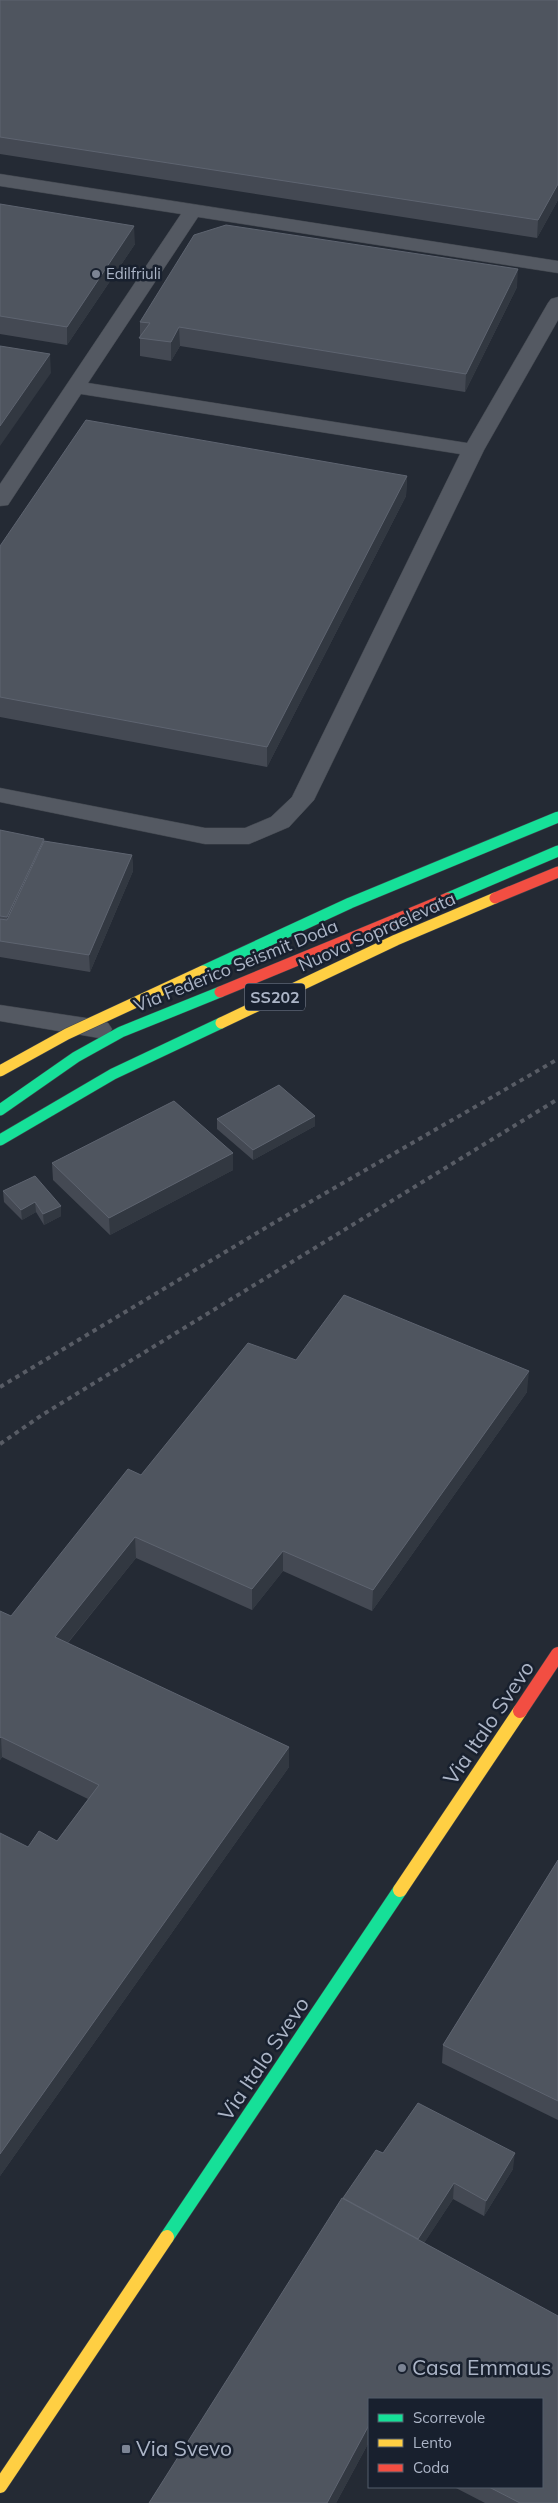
<svg xmlns="http://www.w3.org/2000/svg" width="558" height="2503" font-family="Mulish,sans-serif">
<style>
.lines{fill:none;stroke-linecap:round;stroke-linejoin:round}
.lane-casing{stroke:#40454d;stroke-width:1}
.street-casing{stroke:#40454d;stroke-width:1}
.fast-far1-casing{stroke:#40454d;stroke-width:12}
.fast-casing{stroke:#40454d;stroke-width:15}
.slow-far1-casing{stroke:#40454d;stroke-width:12}
.slow-casing{stroke:#40454d;stroke-width:15}
.jam-far1-casing{stroke:#40454d;stroke-width:12}
.jam-casing{stroke:#40454d;stroke-width:15}
.lane{fill:#545962;fill-rule:evenodd}
.street{fill:#545962;fill-rule:evenodd}
.fast-far1{stroke:#16e098;stroke-width:11}
.fast{stroke:#16e098;stroke-width:14}
.slow-far1{stroke:#ffcf43;stroke-width:11}
.slow{stroke:#ffcf43;stroke-width:14}
.jam-far1{stroke:#f24e42;stroke-width:11}
.jam{stroke:#f24e42;stroke-width:14}
.rail{stroke:#585c65;stroke-width:4;stroke-dasharray:4.5 4.5;stroke-linecap:butt}
.fast-bridge-casing{stroke:#404650;stroke-width:12;stroke-linecap:butt}
.slow-bridge-casing{stroke:#404650;stroke-width:12;stroke-linecap:butt}
.fast-bridge{stroke:#16e098;stroke-width:11}
.slow-bridge{stroke:#ffcf43;stroke-width:11}
.wall{fill:#444953}
.shaded-wall{fill:#323841}
.building{fill:#4f555f;stroke:#5e6470}
.poi-dot{fill:#7c8494;stroke:#18202e;stroke-width:2}
.labels{text-anchor:middle;stroke-width:5;stroke-linejoin:round;paint-order:stroke}
.far-poi-label{font-size:15px;fill:#acb5c7;stroke:#18202e;text-anchor:start}
.shield{fill:#18202e;stroke:#808899;stroke-width:1}
.shield-label{font-size:16px;font-weight:bold;fill:#acb5c7}
.street-label{font-size:18px;fill:#acb5c7;stroke:#18202e}
.near-street-label{font-size:21px;fill:#acb5c7;stroke:#18202e}
.near-poi-label{font-size:21px;fill:#acb5c7;stroke:#18202e;text-anchor:start}
</style>
<rect width="100%" height="100%" fill="#242a34"/>
<g class="lines">
<defs>
<path id="lane" d="M0 174 558 261V273L198 217 88 383 467 443 548 303 551 299 558 297V320L484 450 314 800 289 827 249 844H205L0 802V788L205 828H245L271 817 292 797 460 454 81 394 8 505 0 506V484L181 214 0 186Z"/>
<path id="street" d="M0 1005 99 1020 108 1023 112 1029 108 1035 99 1038 0 1021Z"/>
<path id="fast-far1" d="M448 898 558 851
M0 1110 76 1057 121 1032 220 992
M0 1140 113 1074 221 1023"/>
<path id="fast" d="M167 2237 400 1890"/>
<path id="slow-far1" d="M221 1023 396 940 495 898"/>
<path id="slow" d="M400 1890 520 1711
M0 2486 167 2237"/>
<path id="jam-far1" d="M495 898 558 872
M220 992 448 898"/>
<path id="jam" d="M520 1711 558 1654"/>
</defs>
<!-- lane casing -->
<use href="#lane" class="lane-casing"/>
<!-- street casing -->
<use href="#street" class="street-casing"/>
<!-- fast-far1 casing -->
<use href="#fast-far1" class="fast-far1-casing"/>
<!-- fast casing -->
<use href="#fast" class="fast-casing"/>
<!-- slow-far1 casing -->
<use href="#slow-far1" class="slow-far1-casing"/>
<!-- slow casing -->
<use href="#slow" class="slow-casing"/>
<!-- jam-far1 casing -->
<use href="#jam-far1" class="jam-far1-casing"/>
<!-- jam casing -->
<use href="#jam" class="jam-casing"/>
<!-- lane -->
<use href="#lane" class="lane"/>
<!-- street -->
<use href="#street" class="street"/>
<!-- fast-far1 -->
<use href="#fast-far1" class="fast-far1"/>
<!-- fast -->
<use href="#fast" class="fast"/>
<!-- slow-far1 -->
<use href="#slow-far1" class="slow-far1"/>
<!-- slow -->
<use href="#slow" class="slow"/>
<!-- jam-far1 -->
<use href="#jam-far1" class="jam-far1"/>
<!-- jam -->
<use href="#jam" class="jam"/>
<!-- rail -->
<path class="rail" d="M0 1387 272 1224 558 1059
M0 1444 42 1415 558 1099"/>
<defs>
<path id="fast-bridge" d="M203 971 350 903 558 817"/>
<path id="slow-bridge" d="M0 1071 67 1034 203 971"/>
</defs>
<!-- fast-bridge casing -->
<use href="#fast-bridge" class="fast-bridge-casing"/>
<!-- slow-bridge casing -->
<use href="#slow-bridge" class="slow-bridge-casing"/>
<!-- fast-bridge -->
<use href="#fast-bridge" class="fast-bridge"/>
<!-- slow-bridge -->
<use href="#slow-bridge" class="slow-bridge"/>
</g>
<!-- wall -->
<path class="wall" d="M0 0H558V200L537 238 0 154Z
M0 204 135 244 67 345 0 334Z
M517 287 465 392 180 346 171 361 140 356V322Z
M407 476 406 496 267 767 0 717V546Z
M0 830 44 841 132 855 133 871 90 972 0 957Z
M217 1119 315 1126 253 1160 217 1129Z
M233 1153V1170L110 1235 53 1180 52 1163Z
M3 1191 61 1206V1216L44 1225 36 1212 22 1220 4 1202Z
M296 1360 527 1392 372 1611 283 1571 252 1610 136 1558 68 1643 289 1767 0 2176 28 1847 57 1841 88 1799 2 1757 0 1760V1611L11 1616 141 1475Z
M558 1860V2120L442 2063 443 2045Z
M383 2153 513 2169 484 2216 453 2199 424 2243 558 2503H485L454 2487H542L369 2399V2442L336 2503 343 2198Z"/>
<!-- shaded-wall -->
<path class="shaded-wall" d="M558 184V200L537 238 538 220Z
M134 226 135 244 67 345V327Z
M518 269 517 287 465 392 466 374Z
M179 327 180 346 171 361V342Z
M50 354 51 373 0 446V426Z
M407 476 406 496 267 767V747Z
M44 839 45 858 8 937 7 917Z
M132 855 133 871 90 972 89 955Z
M315 1116V1126L253 1160V1150Z
M233 1153V1170L110 1235 109 1218Z
M35 1202 36 1212 22 1220 21 1210Z
M61 1206V1216L44 1225 43 1214Z
M529 1371 527 1392 372 1611 373 1590Z
M135 1537 136 1558 56 1657 55 1637Z
M283 1551V1571L252 1610V1589Z
M1 1737 2 1757 0 1760V1738Z
M289 1747V1767L0 2176V2154Z
M515 2153 513 2169 484 2216 486 2201Z
M454 2183 453 2199 415 2257 416 2242Z
M369 2425V2442L336 2503H327Z"/>
<!-- building -->
<path class="building" d="M0 0H558V184L538 220 0 137Z
M0 204 134 226 67 327 0 316Z
M226 225 518 269 466 374 179 327 171 342 139 338 150 323 140 322 194 235Z
M0 346 50 354 0 426Z
M86 420 407 476 267 747 0 697V546Z
M0 830 44 839 7 917 0 916Z
M44 841 132 855 89 955 0 941V919L7 920Z
M279 1085 315 1116 253 1150 217 1119Z
M174 1101 233 1153 109 1218 52 1163Z
M35 1176 61 1206 43 1214 35 1202 21 1210 3 1191Z
M344 1295 529 1371 373 1590 283 1551 252 1589 135 1537 55 1637 289 1747 0 2154V1833L28 1847 39 1831 57 1841 99 1785 1 1737 0 1738V1611L11 1616 128 1469 141 1475 248 1343 296 1360Z
M558 1860V2101L443 2045Z
M418 2103 515 2153 486 2201 454 2183 418 2239 343 2198 376 2150 383 2153Z
M342 2198 558 2316V2503H520L489 2487H542V2399H369V2425L327 2503H149Z"/>
<!-- markers -->
<g class="poi-dot">
<circle cx="96" cy="274" r="5"/>
<circle cx="402" cy="2368" r="5"/>
<rect x="121" y="2444" width="10" height="10" rx="2.5"/>
</g>
<g class="labels">
<!-- far-poi labels -->
<g class="far-poi-label">
<text x="106" y="279">Edilfriuli</text>
</g>
<!-- shield labels -->
<rect class="shield" x="245" y="983.5" width="60" height="27" rx="4"/>
<g class="shield-label">
<text x="275" y="1003">SS202</text>
</g>
<!-- street labels -->
<g class="street-label">
<text transform="translate(377 932) rotate(-24)" y="6">Nuova Sopraelevata</text>
<text transform="translate(236 966) rotate(-22)" y="6">Via Federico Seismit Doda</text>
</g>
<!-- near-street labels -->
<g class="near-street-label">
<text transform="translate(489 1723) rotate(-56)" y="7">Via Italo Svevo</text>
<text transform="translate(264 2059) rotate(-56)" y="7">Via Italo Svevo</text>
</g>
<!-- near-poi labels -->
<g class="near-poi-label">
<text x="412" y="2375">Casa Emmaus</text>
<text x="136" y="2456">Via Svevo</text>
</g>
</g>
<!-- legend -->
<rect x="368" y="2398" width="175" height="90" fill="#18202e" stroke="#535c6b"/>
<rect x="378" y="2414" width="25" height="8" fill="#16e098" stroke="#535c6b"/>
<text x="413" y="2423" font-size="15" fill="#acb5c7">Scorrevole</text>
<rect x="378" y="2439" width="25" height="8" fill="#ffcf43" stroke="#535c6b"/>
<text x="413" y="2448" font-size="15" fill="#acb5c7">Lento</text>
<rect x="378" y="2464" width="25" height="8" fill="#f24e42" stroke="#535c6b"/>
<text x="413" y="2473" font-size="15" fill="#acb5c7">Coda</text>
</svg>
